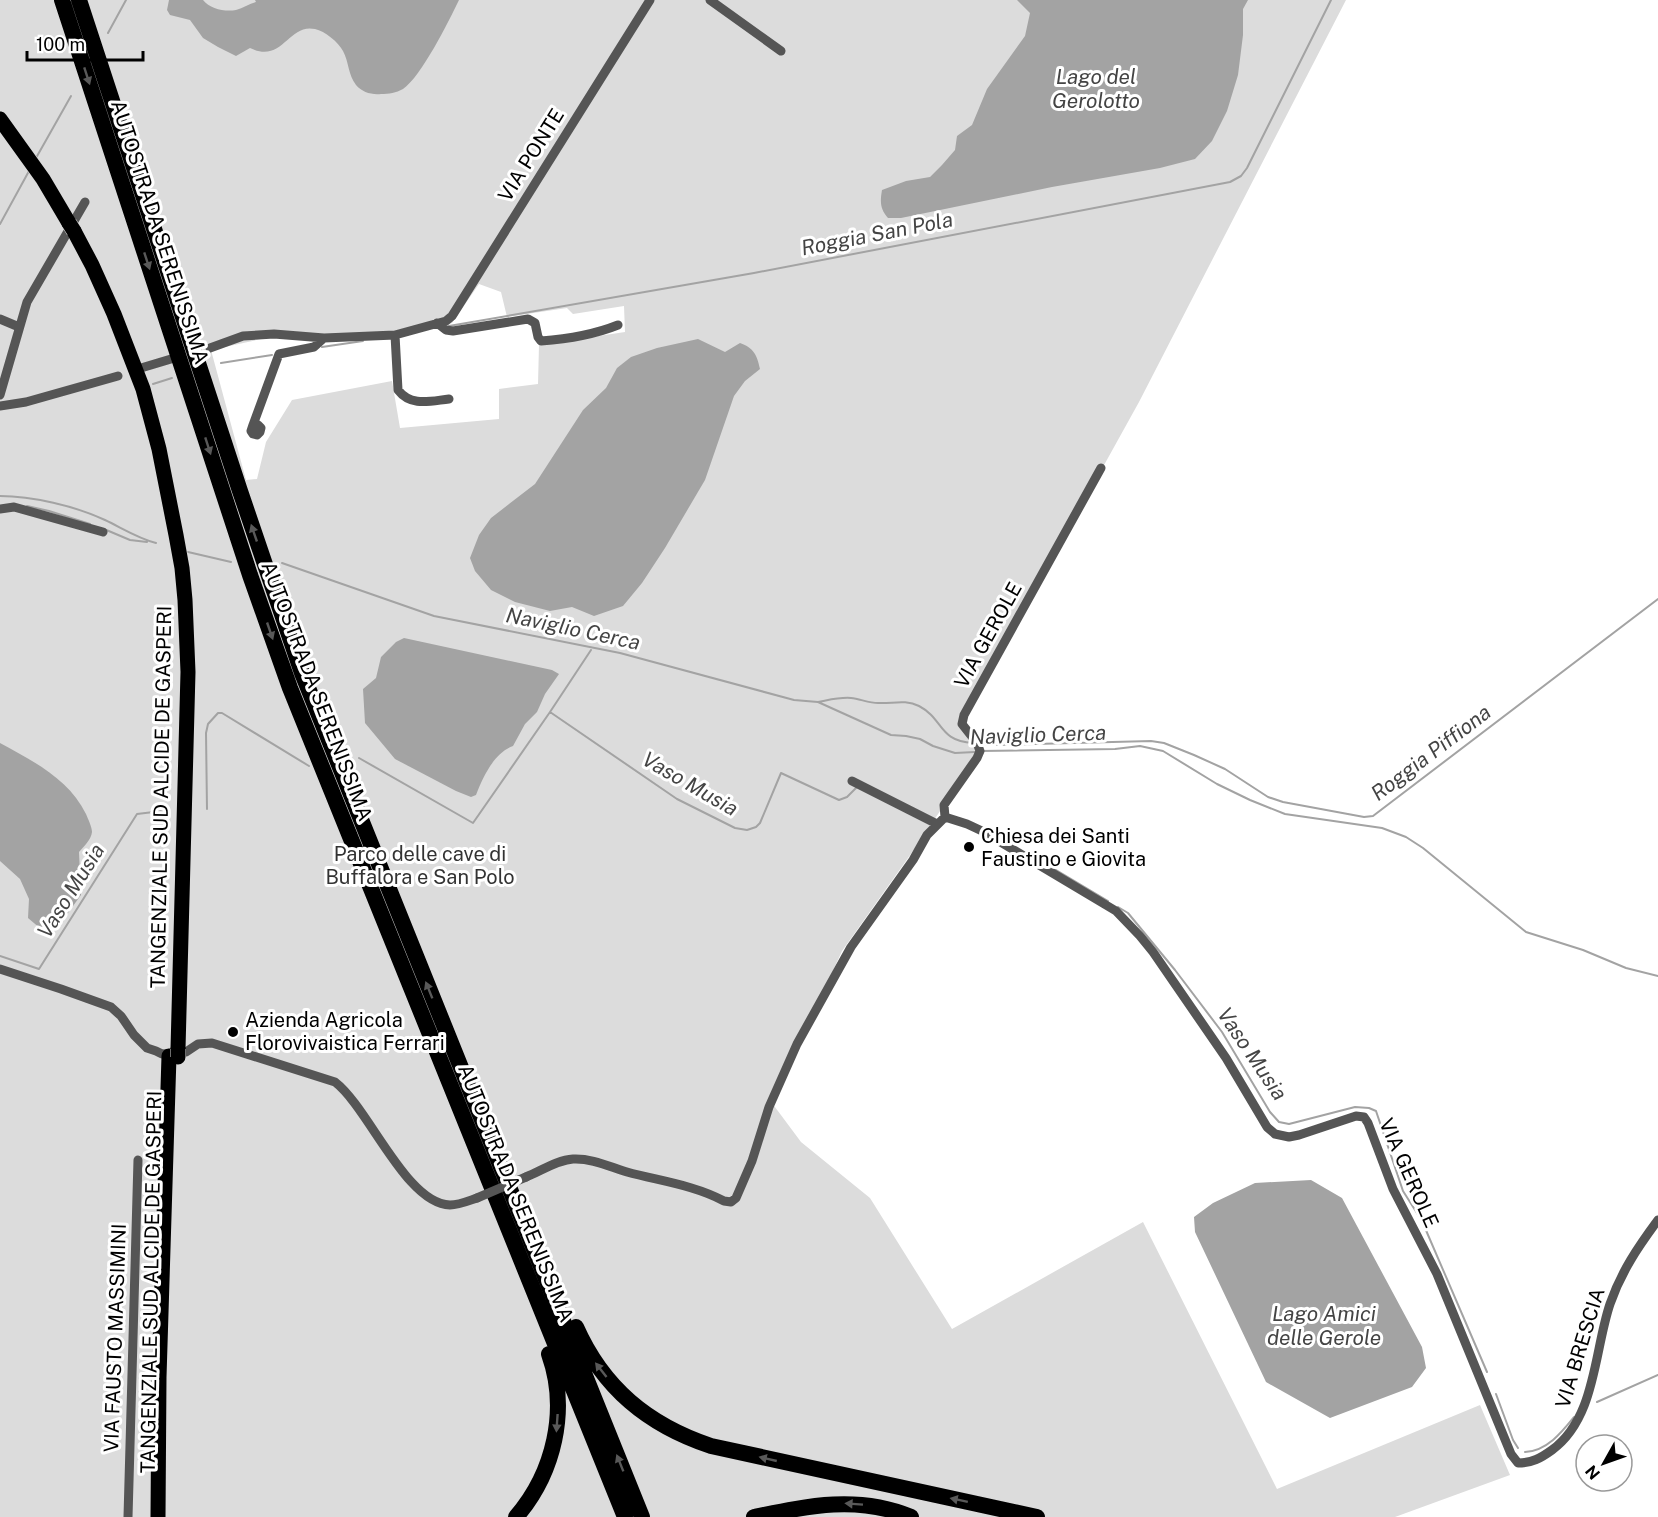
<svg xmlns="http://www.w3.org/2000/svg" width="1658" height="1517" font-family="'Public Sans',sans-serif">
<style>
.green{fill:#dcdcdc;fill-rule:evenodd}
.water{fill:#a3a3a3}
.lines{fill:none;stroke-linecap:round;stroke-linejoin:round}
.stream{stroke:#a3a3a3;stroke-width:2}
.trunk-casing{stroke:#dbdbdb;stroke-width:16}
.motorway-casing{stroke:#dbdbdb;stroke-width:18}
.minor{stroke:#555;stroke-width:9}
.trunk{stroke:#000;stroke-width:15}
.motorway{stroke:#000;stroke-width:16}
.trunk-bridge-casing{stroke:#dbdbdb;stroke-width:16;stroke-linecap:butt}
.minor-bridge{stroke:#555;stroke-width:9}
.trunk-bridge{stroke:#000;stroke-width:15}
.oneway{fill:#595959}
.poi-dot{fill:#000;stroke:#fff;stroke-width:2}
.labels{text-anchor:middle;stroke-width:6;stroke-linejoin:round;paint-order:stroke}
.street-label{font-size:20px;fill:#000;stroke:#fff}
.poi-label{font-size:20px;fill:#000;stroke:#fff;text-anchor:start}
.park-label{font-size:20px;fill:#333;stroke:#fff}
.water-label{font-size:21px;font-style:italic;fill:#444;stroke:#fff}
</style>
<rect width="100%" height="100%" fill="#fff"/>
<!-- green -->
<path class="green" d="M0 0H1346L1139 402 1006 642 963 726 979 747 977 757 908 858 842 951 772 1103 801 1142 870 1198 952 1329 1143 1222 1277 1489 1480 1405 1510 1475 1395 1517H0ZM479 284 501 292 507 317 567 308 573 314 624 306 625 332 539 345 538 384 499 389V419L400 428 392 381 292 400 266 442 257 479 246 480 211 350 275 336 399 337 452 323Z"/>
<!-- water -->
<path class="water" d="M169 0H203C210 9 225 12 236 10 243 8 249 4 256 2L255 0H459C449 21 421 77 403 89 396 93 389 94 381 94 371 95 362 92 356 85 348 75 349 62 343 51 338 42 325 31 315 29 288 23 283 64 250 48L236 56 218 47 203 38 190 20 170 15 167 10Z
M1017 0H1248L1243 9V35L1238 75 1227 111 1212 141 1195 159 1160 168 1052 187 901 218H888C880 209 880 202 882 190L906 181 930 177 942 165 955 150 957 136 972 125 987 89 1025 36 1030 13Z
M698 339 725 352 740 343C754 348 757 355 760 369L745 381 734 396 705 480 665 548 642 583 623 606 594 616 572 607 550 611 515 602 491 590 475 571 470 558 479 535 491 518 535 484 583 410 606 388 617 368 631 357 657 348Z
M404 638 552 670 559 674 545 694 537 712 525 724 513 746C494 753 483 777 476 795L471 797 456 791 395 759 365 723 363 689 376 678 381 657 396 642Z
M0 743C33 761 69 779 86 814 88 819 92 827 92 832 91 840 84 846 79 852L81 895 57 928 41 929 28 918 29 899 20 879 0 861Z
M1311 1180 1342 1198 1422 1347 1426 1368 1412 1387 1330 1418 1266 1382 1195 1232 1194 1217 1213 1203 1255 1183Z"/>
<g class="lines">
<!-- stream -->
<path class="stream" d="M108 33 126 0
M36 158 71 96
M0 224 29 171
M449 326 754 273 1230 182 1241 176 1247 168 1331 0
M322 347 363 341
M221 363 272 355
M153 384 172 378
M0 496C32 496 75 506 105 520 122 528 137 538 156 543
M27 506 49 511 90 524
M104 529 130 540 147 542
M188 552 231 562
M282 563 434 616 620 653 794 700 818 702 891 735 906 736 920 739 933 746 955 753 975 752
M818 702C829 700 840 697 851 698 860 699 869 703 878 703 892 704 905 699 919 706 944 719 938 741 973 743
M550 712 591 650
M979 744 996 745 1151 741 1164 743 1194 755 1225 769 1268 797 1283 802 1364 817 1373 816 1658 599
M981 751 1115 749 1140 746 1163 751 1217 784 1250 800 1285 814 1382 828 1406 837 1423 848 1526 932 1583 950 1626 968 1658 976
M359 758 473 823 550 712 677 799 735 828 747 830 756 827 760 823 781 773 839 800 847 797 856 788
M207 809 206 733 208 724 218 713H222L309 766
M1051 867 1108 901
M1118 907 1128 913 1175 970 1222 1032 1270 1112 1279 1122 1289 1124 1355 1107 1369 1108 1376 1111 1403 1191 1422 1221 1487 1372
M0 956 39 969 137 814 162 811
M1496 1394 1513 1440 1518 1448
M1597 1402 1658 1375
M1525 1452C1547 1451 1562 1432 1574 1417"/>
<defs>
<path id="trunk" d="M0 119 43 179 69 223
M74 231 92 265 114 314 143 389 159 449 176 535 182 568 185 600 188 672 178 1049
M158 1517 159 1377 169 1056"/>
<path id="motorway" d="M62 0 250 575 290 688 625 1517
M79 0 240 491 302 673 642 1517
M576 1327C603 1388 648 1425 711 1446L1037 1517
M516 1517C554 1473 569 1410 549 1354
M754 1517C807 1506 858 1495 911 1517"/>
</defs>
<!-- trunk casing -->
<use href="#trunk" class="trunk-casing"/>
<!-- motorway casing -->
<use href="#motorway" class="motorway-casing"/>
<!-- minor -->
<path class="minor" d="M710 0 781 51
M0 319 19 327
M437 323 446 330 453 331 528 319 535 323 538 337 541 341C568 339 593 335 618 325
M395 335 398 390C411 407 430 401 449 399
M210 348 243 336 274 334 324 338 395 335 446 321 452 316 650 0
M141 368 171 359
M0 395 27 302 85 202
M0 406 26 402 118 376
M253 425H258L261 428 260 432 257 435 253 434 251 431 253 425 279 354 314 347 324 338
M0 509 14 507 103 532
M852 781 937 824
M945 817 944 805 977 758 980 751 977 743 962 724 964 715 1101 468
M0 969 61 989 111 1007 121 1016 134 1035 147 1048 156 1051 162 1054 186 1052 198 1044 212 1043 335 1082C369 1108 406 1204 450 1205 459 1205 468 1201 477 1198
M526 1177C541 1171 557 1160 573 1159 592 1158 610 1167 627 1172 660 1181 694 1185 724 1201L731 1202 736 1198 752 1161 769 1107 797 1044 851 947 913 860 927 835 945 817 967 824 982 831 1116 911 1140 936 1153 952 1226 1058 1267 1127 1275 1134 1289 1137 1299 1135 1356 1116 1364 1117 1368 1123 1393 1189 1437 1274 1511 1454 1518 1463C1532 1463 1541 1458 1552 1450 1596 1418 1594 1351 1610 1304 1621 1272 1638 1247 1658 1220
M128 1517 138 1160"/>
<!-- trunk -->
<use href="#trunk" class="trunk"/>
<!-- motorway -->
<use href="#motorway" class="motorway"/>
<defs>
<path id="trunk-bridge" d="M69 223 74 231
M178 1057V1049"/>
</defs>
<!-- trunk-bridge casing -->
<use href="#trunk-bridge" class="trunk-bridge-casing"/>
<!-- minor-bridge -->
<path class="minor-bridge" d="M477 1198 526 1177"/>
<!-- trunk-bridge -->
<use href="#trunk-bridge" class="trunk-bridge"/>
</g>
<!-- one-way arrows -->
<defs><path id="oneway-solid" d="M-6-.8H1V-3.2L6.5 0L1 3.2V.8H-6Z" transform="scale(1.5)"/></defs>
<g class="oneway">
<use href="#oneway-solid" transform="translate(87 76) rotate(72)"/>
<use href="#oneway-solid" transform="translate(147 261) rotate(72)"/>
<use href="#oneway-solid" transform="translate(208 446) rotate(72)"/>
<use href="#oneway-solid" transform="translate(254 533) rotate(-109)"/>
<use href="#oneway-solid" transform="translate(270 631) rotate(71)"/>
<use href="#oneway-solid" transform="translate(429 990) rotate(-112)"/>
<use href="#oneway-solid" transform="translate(601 1370) rotate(-128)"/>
<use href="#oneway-solid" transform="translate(557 1423) rotate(94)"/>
<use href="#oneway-solid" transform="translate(768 1459) rotate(-167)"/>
<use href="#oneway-solid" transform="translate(620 1463) rotate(-112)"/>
<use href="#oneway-solid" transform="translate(959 1500) rotate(-168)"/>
<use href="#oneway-solid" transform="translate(854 1504) rotate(-176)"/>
</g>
<!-- markers -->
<g class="poi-dot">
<circle cx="969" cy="847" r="6"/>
<circle cx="233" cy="1032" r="6"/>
</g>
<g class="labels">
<!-- street labels -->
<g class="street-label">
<text transform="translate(531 155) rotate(-58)" y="7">VIA PONTE</text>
<text transform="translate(160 232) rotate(72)" y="7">AUTOSTRADA SERENISSIMA</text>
<text transform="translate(988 635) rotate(-61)" y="7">VIA GEROLE</text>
<text transform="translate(317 691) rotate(69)" y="7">AUTOSTRADA SERENISSIMA</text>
<text transform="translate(161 797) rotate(-89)" y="7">TANGENZIALE SUD ALCIDE DE GASPERI</text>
<text transform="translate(1409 1173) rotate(66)" y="7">VIA GEROLE</text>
<text transform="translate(516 1193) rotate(68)" y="7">AUTOSTRADA SERENISSIMA</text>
<text transform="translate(151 1282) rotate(-89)" y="7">TANGENZIALE SUD ALCIDE DE GASPERI</text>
<text transform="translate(115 1338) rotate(-88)" y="7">VIA FAUSTO MASSIMINI</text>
<text transform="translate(1580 1348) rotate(-73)" y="7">VIA BRESCIA</text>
</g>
<!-- poi labels -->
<g class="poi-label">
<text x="981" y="843">Chiesa dei Santi<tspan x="981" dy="23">Faustino e Giovita</tspan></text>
<text x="245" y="1027">Azienda Agricola<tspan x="245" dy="23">Florovivaistica Ferrari</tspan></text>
</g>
<!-- park labels -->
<g class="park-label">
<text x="420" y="861">Parco delle cave di<tspan x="420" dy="23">Buffalora e San Polo</tspan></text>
</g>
<!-- water labels -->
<g class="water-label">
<text x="1096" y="84">Lago del<tspan x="1096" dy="24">Gerolotto</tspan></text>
<text transform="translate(877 234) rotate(-11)" y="7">Roggia San Pola</text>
<text transform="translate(573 629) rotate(12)" y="7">Naviglio Cerca</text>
<text transform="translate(1038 735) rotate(-2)" y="7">Naviglio Cerca</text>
<text transform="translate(1431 753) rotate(-37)" y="7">Roggia Piffiona</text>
<text transform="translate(690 784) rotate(30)" y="7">Vaso Musia</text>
<text transform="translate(71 891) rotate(-58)" y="7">Vaso Musia</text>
<text transform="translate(1252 1054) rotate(56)" y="7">Vaso Musia</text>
<text x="1324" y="1321">Lago Amici<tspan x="1324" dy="24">delle Gerole</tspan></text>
</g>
</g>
<!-- north arrow -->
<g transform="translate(1604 1463) rotate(230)"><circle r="28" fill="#ffffff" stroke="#999999" stroke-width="1.5"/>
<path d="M0-4.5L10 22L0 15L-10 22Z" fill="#000000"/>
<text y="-9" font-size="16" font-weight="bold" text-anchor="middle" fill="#000000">N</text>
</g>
<!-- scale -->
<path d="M27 51v9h116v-9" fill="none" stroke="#000000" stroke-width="3"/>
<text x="36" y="51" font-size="18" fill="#000000" stroke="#ffffff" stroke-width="4.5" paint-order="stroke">100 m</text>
</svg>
